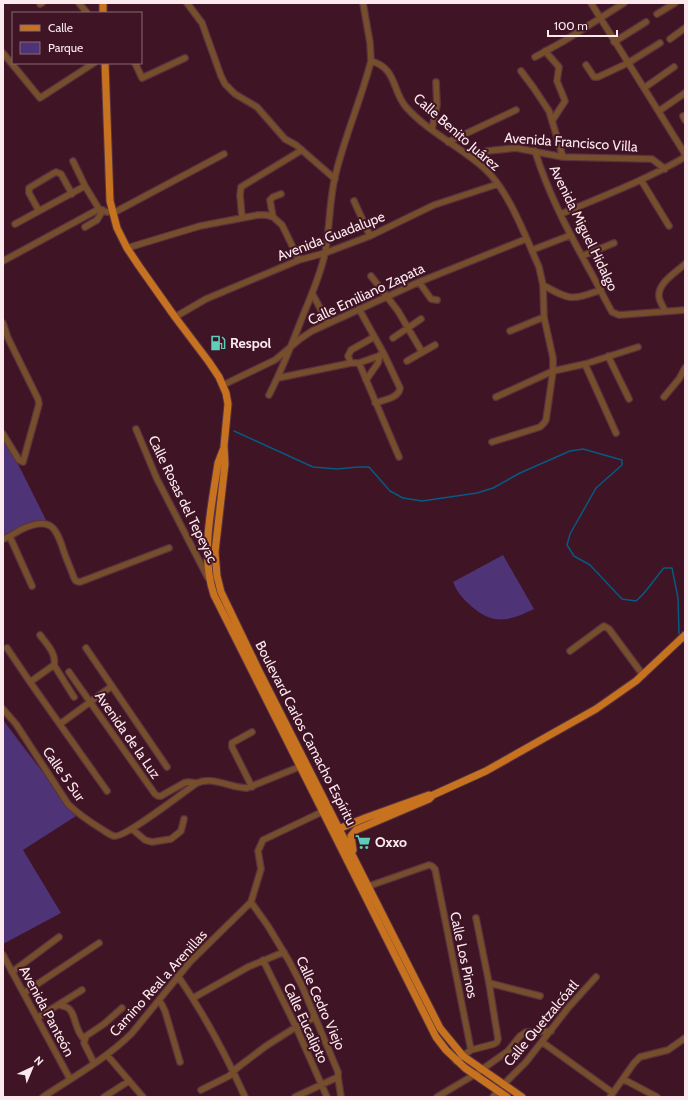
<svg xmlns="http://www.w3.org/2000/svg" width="688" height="1100" font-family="Cabin,sans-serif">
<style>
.green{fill:#4e3477}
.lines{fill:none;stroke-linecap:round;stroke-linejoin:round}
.stream{stroke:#075a84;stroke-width:1.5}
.minor-casing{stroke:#593240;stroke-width:8}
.major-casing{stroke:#593240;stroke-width:9}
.minor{stroke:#764e2c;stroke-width:5.5}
.major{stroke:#c6721f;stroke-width:7}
.labels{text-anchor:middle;stroke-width:4;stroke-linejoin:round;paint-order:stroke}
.street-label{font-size:14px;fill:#fce9ee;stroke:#3f1424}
.poi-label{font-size:14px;font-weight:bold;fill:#fce9ee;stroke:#3f1424;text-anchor:start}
</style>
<rect width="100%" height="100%" fill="#3f1424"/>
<!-- green -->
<path class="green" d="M3 434 47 522 3 541Z
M503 555 534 609C509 621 494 626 471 606 463 599 457 592 453 582Z
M3 720 76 816 23 850 61 913 3 944Z"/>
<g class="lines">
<!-- stream -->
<path class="stream" d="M234 431 313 467 337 469 358 467H369L390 491 403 498 422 501 477 493 493 488 520 473 570 451 583 449 622 460V465L596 488 570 534 567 545 574 556 590 565 622 599 636 601C647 592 654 579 664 568H672L678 598 679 634"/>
<defs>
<path id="minor" d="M79 3 87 13
M187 3 202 23 221 76 225 84 235 94 257 107 285 139 296 145 335 179
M363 3 370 43 371 61C397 68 392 91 406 107 428 132 461 147 485 169 509 191 526 238 539 267L543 285 544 317 553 358V371L546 420 544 423 540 427 492 442
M591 3 685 154
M40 4 42 3
M657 14 675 3
M670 39 685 28
M614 42 646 22
M545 51 559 67 557 81 565 101 552 121
M3 53 40 98 94 63
M535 57 564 41 624 3
M135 63 142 78 185 58
M586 65 594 77H598L628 63 660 43
M521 71 533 87 549 111 563 157
M644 88 674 67
M659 111 685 93
M683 116 685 120
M432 129 437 105 436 82
M448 142 516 110
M535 151C548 193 568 231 589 269 597 283 604 298 612 312L619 315 685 310
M473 159 487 151 516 148 563 157 652 159 665 169
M73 161 85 186 99 209
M641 180 669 226
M281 194 273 197 270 200 273 217 282 225 286 233 299 260
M354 201 370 236
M39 211 29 193V188L54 173 56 172 61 174 72 194
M561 214C603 196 646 180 685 157
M242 217 240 195 241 187 302 150
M15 224 85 186
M85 227 97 220 103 210
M127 248 200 226 258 215H266L273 217
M532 250 571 235
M582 256 614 243
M3 261 99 209 107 212 117 211 224 154
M371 276 398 311 422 352
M419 282 431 299 437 300
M543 285C571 301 571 300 601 290
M312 293 328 323
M359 309 384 354 400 388C399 398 384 400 375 403
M665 311C663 306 659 301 659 296 658 283 676 272 685 264
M175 317 206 299 299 260 325 253 370 236 434 205 498 184
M3 323 8 338 38 399 39 404 23 462 19 460 3 434
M510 331 544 317
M393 338 421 319
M608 356 629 399
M407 361 435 345
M351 363 348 356 351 350 374 337
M359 363 399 457
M585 364 616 433
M278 378 351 363H359L384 354
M366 380 378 363 380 355
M223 385 275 360 300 339 312 331 419 282 526 239
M269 395C283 368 293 341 304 313 312 294 321 273 325 253 330 228 329 202 335 177 344 138 361 100 371 61
M496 397 553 371 585 364 638 347
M664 397 679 379 685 368
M136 429 157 479 208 578
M10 537 32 586
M3 539C10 537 16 532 22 529 51 516 56 527 64 552 67 561 71 569 74 578L76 581 80 582 169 548
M40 635C46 643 57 654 54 665
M7 648 30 682 107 791
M86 648 167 767
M570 651 604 626 609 629 643 675
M54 665 74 697
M69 672 155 794 158 796H161L184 783 188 782 197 783
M30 682 54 665
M3 709 16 724 68 804C79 815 90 822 103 830 106 832 110 835 114 836 124 839 185 791 197 783 214 776 230 788 247 788L299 767
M60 724 112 686
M252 787 232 747V743L252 732
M132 829 145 840 152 842 171 839 181 831 184 819
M365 889 369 886 429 865 432 866 435 869 471 1050
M251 902 268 926 289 961 302 986 338 1072V1077L341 1097
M3 955 70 1079
M263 960 296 1027 327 1097
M12 972 59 937
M178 976C204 1014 226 1055 245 1097
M489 983 540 996
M24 993 99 943
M193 998 248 967 284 952
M159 1000 162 1005 165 1011 180 1062
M59 1005C62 1006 65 1006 68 1008 76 1013 74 1030 84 1039
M37 1018 82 990
M542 1042 613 1093
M107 1055 143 1097
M456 1061 471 1050 494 1044 497 1042 498 1039 489 983 476 918
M94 1063 84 1043 86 1036 104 1024 122 1008
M623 1079 657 1097
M503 1085 526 1062 568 1008 596 977
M201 1090 229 1076 237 1068 266 1046 296 1027 315 1017
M43 1097C73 1077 106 1059 132 1033L190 962 251 902 261 869 258 851 263 840 326 810
M104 1097 129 1081
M295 1097 338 1077
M437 1097 474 1075 508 1051 520 1036 526 1032 551 1031
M493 1097 498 1091
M610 1097 634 1063 640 1057 668 1050 685 1038"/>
<path id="major" d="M103 3V13
M105 63 110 201 117 228 127 248 139 266 175 317 209 362 219 377 226 393 228 404 224 446 225 464 215 552 217 576 221 592 259 671 440 1028 463 1056 522 1097
M223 450 218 463C212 504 200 555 214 595L436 1037 446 1050 465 1068 507 1097
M336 830 365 818 429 795
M353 850 351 836 356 830 429 799 433 795 486 771 596 709 636 681 685 635"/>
</defs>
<!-- minor casing -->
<use href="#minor" class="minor-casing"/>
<!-- major casing -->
<use href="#major" class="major-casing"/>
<!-- minor -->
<use href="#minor" class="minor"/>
<!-- major -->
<use href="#major" class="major"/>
</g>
<!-- icons -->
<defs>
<symbol id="fuel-bare" viewBox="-9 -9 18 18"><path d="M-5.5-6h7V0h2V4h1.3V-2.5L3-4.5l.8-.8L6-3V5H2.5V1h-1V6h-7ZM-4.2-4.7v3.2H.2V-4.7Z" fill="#5dceb9" stroke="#3f1424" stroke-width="2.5" paint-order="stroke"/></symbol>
<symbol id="supermarket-bare" viewBox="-9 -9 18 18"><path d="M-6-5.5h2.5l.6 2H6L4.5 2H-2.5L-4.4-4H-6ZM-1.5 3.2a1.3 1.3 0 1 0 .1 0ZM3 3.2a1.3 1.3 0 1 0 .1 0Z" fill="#5dceb9" stroke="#3f1424" stroke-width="2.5" paint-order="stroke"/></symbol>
</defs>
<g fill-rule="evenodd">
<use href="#fuel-bare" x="207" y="332" width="22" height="22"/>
<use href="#supermarket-bare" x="352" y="831" width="22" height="22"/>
</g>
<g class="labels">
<!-- street labels -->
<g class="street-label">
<text transform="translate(457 132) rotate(41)" y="5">Calle Benito Juárez</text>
<text transform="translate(571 142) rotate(4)" y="5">Avenida Francisco Villa</text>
<text transform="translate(584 228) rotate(64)" y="5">Avenida Miguel Hidalgo</text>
<text transform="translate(331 236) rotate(-21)" y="5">Avenida Guadalupe</text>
<text transform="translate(366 294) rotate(-25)" y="5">Calle Emiliano Zapata</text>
<text transform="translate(183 499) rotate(64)" y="5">Calle Rosas del Tepeyac</text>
<text transform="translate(306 733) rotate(63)" y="5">Boulevard Carlos Camacho Espíritu</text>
<text transform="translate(128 735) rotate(55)" y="5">Avenida de la Luz</text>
<text transform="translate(64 774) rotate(55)" y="5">Calle 5 Sur</text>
<text transform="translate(464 955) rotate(78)" y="5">Calle Los Pinos</text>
<text transform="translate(158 983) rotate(-48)" y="5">Camino Real a Arenillas</text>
<text transform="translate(321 1003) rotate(66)" y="5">Calle Cedro Viejo</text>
<text transform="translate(47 1011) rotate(62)" y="5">Avenida Panteón</text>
<text transform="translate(306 1023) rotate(65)" y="5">Calle Eucalipto</text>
<text transform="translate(541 1023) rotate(-50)" y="5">Calle Quetzalcóatl</text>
</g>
<!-- poi labels -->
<g class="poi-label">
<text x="230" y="348">Respol</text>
<text x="375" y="847">Oxxo</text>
</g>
</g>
<!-- border -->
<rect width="688" height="1100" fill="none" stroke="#fce9ee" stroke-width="8"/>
<!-- legend -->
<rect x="12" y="12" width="130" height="52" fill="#3f1424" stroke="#8b6975"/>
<rect x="20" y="25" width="20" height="6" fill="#c6721f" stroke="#8b6975"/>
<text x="48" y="32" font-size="12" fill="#fce9ee">Calle</text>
<rect x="20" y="42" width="20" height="12" fill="#4e3477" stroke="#8b6975"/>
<text x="48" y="52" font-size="12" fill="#fce9ee">Parque</text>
<!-- north arrow -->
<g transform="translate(32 1068) rotate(44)" stroke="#3f1424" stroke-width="3" paint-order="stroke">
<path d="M0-3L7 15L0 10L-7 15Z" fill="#fce9ee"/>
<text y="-6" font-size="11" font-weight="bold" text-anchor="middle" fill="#fce9ee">N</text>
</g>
<!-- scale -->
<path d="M548 30v6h69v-6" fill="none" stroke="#fce9ee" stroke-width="2"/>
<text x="554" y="30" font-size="12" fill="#fce9ee" stroke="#3f1424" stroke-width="3" paint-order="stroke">100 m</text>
</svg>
